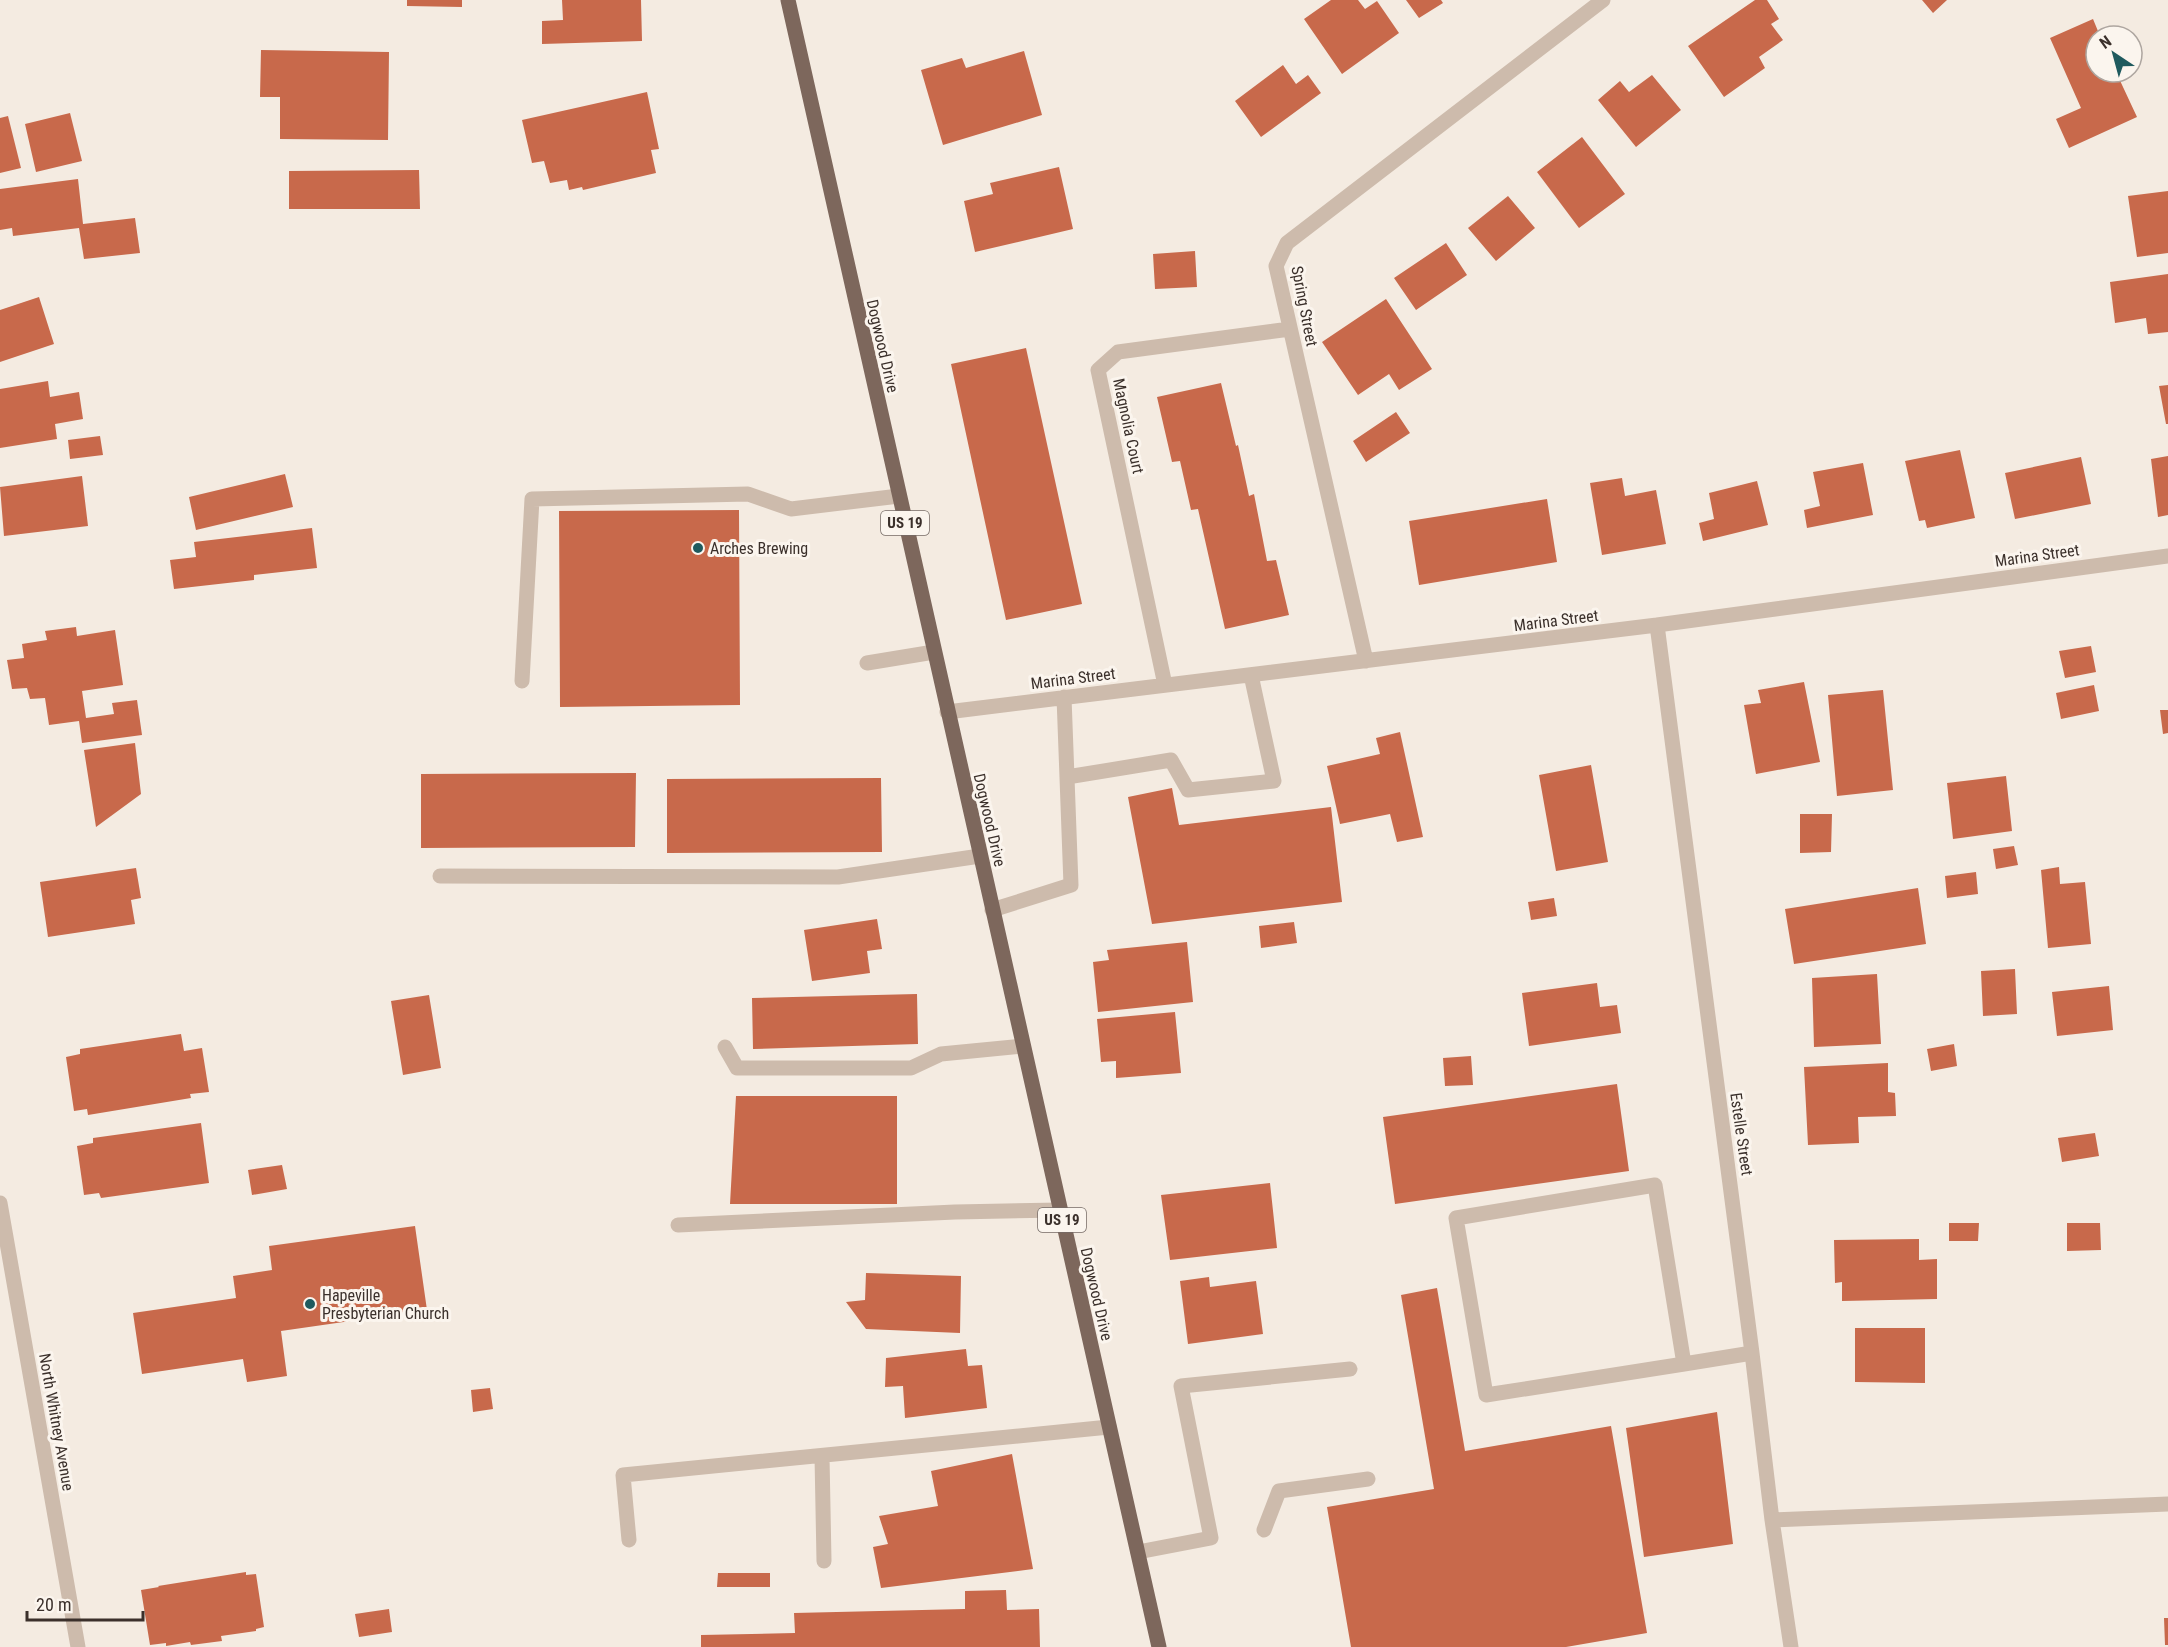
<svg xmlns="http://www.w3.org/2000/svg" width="2168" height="1647" font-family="'Roboto Condensed',sans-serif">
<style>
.building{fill:#c8694b}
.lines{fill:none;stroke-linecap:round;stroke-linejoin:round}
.minor{stroke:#cdbbac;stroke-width:15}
.major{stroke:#7d675c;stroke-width:15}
.poi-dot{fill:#1f5a5e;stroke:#fbf5ee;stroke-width:2}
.labels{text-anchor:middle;stroke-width:6;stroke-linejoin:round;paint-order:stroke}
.shield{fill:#fbf5ee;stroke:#756b66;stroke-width:1.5}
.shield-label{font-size:15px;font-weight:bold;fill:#3b302b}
.street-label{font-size:16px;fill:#3b302b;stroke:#fbf5ee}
.poi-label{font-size:16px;fill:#3b302b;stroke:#fbf5ee;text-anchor:start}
</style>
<rect width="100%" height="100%" fill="#f4ebe1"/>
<!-- building -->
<path class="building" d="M407 0H462V7L407 6Z
M562 0H641L642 41 542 44V21L563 20Z
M1331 0H1358L1365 9 1377 1 1399 33 1342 74 1304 19Z
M1406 0H1441L1443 3 1419 18Z
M1755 0H1767L1779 19 1771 24 1783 40 1759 57 1765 68 1724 97 1688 46Z
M1922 0H1947L1933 13Z
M2093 19 2100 36H2096V72H2116L2137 117 2069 148 2056 119 2081 108 2050 38Z
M261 50 389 52 388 140 280 139V97H260Z
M1024 51 1042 115 943 145 921 70 962 58 966 68Z
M1283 65 1296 84 1308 75 1321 93 1261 137 1235 101Z
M1652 75 1681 110 1636 147 1598 100 1620 81 1629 92Z
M647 92 659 149 651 150 656 173 583 190 582 187 569 190 567 180 550 183 544 161 532 163 522 120Z
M70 113 82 161 36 172 25 124Z
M8 116 21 168 0 173V118Z
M1582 137 1625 194 1579 228 1537 172Z
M1059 167 1073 229 975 252 964 201 993 194 990 183Z
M419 170 420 209H289V171Z
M78 179 83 224 135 218 140 253 84 259 79 228 13 236 12 228 0 230V189Z
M2168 191V253L2137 257 2128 196Z
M1508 196 1535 228 1496 261 1468 228Z
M1446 243 1467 275 1416 310 1394 278Z
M1195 251 1197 287 1155 289 1153 254Z
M2168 274V332L2148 334 2146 318 2115 323 2110 282Z
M39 297 54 344 0 362V310Z
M1386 299 1432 369 1399 390 1389 374 1358 395 1322 342Z
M1026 348 1082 604 1006 620 951 364Z
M48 381 50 397 79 392 83 419 55 424 57 439 0 448V389Z
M1221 383 1236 446 1238 445 1249 496 1254 494 1267 561 1276 560 1289 615 1225 629 1198 509 1191 510 1180 461 1172 462 1157 397Z
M2168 385V424H2166L2159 386Z
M1396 412 1410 433 1366 462 1353 441Z
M100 436 103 455 70 459 68 440Z
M1960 450 1975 518 1927 528 1925 520 1919 521 1905 461Z
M2168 456V515L2158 517 2151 459Z
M2081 457 2091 504 2015 519 2005 473Z
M1863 463 1873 515 1807 528 1804 510 1820 506 1813 472Z
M285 474 293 507 196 530 189 497Z
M82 476 88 526 4 536 0 487Z
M1622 478 1625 496 1656 490 1666 544 1602 555 1590 483Z
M1757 481 1768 525 1703 541 1699 523 1714 519 1709 493Z
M1547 499 1557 562 1419 585 1409 521Z
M739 510 740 705 560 707 559 511Z
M312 528 317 568 254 575V580L174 589 170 560 196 557 194 542Z
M76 627 77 636 115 630 123 685 82 691 86 718 114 714 112 703 137 700 142 735 82 743 79 721 49 725 45 698 30 699 27 688 12 689 7 660 24 658 22 644 47 640 45 631Z
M2091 646 2096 672 2065 678 2059 651Z
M1804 682 1820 762 1756 774 1744 705 1761 703 1758 690Z
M2094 685 2099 711 2061 719 2056 693Z
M1883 690 1893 790 1837 796 1828 695Z
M2160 710H2168V733L2163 734Z
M1400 732 1423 837 1397 842 1390 814 1340 824 1327 766 1380 754 1376 738Z
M135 743 141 794 96 827 84 750Z
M1591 765 1608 862 1556 871 1539 775Z
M636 773 635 847 421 848V774Z
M2006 776 2012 831 1953 839 1947 783Z
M881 778 882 852 667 853V779Z
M1172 788 1179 825 1331 807 1342 902 1152 924 1128 797Z
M1800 814H1832L1831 852 1800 853Z
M2014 846 2018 865 1996 869 1993 849Z
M2059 867 2060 884 2085 882 2091 944 2048 948 2041 870Z
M136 868 141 898 131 900 135 924 48 937 40 882Z
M1976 872 1978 894 1947 898 1945 876Z
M1918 888 1926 944 1794 964 1785 909Z
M1554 898 1557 916 1531 920 1528 902Z
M877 919 882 949 867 951 870 973 812 981 804 930Z
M1294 922 1297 943 1261 948 1259 926Z
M1187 942 1193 1002 1098 1012 1093 962 1109 960 1107 950Z
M2015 969 2017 1014 1983 1016 1981 971Z
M1877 974 1881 1044 1814 1047 1812 978Z
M1597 983 1600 1007 1617 1005 1621 1033 1529 1046 1522 993Z
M2109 986 2113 1030 2057 1036 2052 992Z
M917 994 918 1044 753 1049 752 998Z
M429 995 441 1068 403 1075 391 1001Z
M1175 1012 1181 1073 1116 1078V1061L1101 1062 1097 1019Z
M181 1034 184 1051 202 1048 209 1092 190 1094 191 1098 88 1115 87 1109 74 1111 66 1057 80 1054V1049Z
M1954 1044 1957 1066 1931 1071 1927 1049Z
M1471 1056 1473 1085 1445 1086 1443 1058Z
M1888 1063V1092L1895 1093 1896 1116 1858 1117 1859 1143 1808 1145 1804 1067Z
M1617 1084 1629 1171 1395 1204 1383 1117Z
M736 1096H897V1204H730Z
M201 1123 209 1183 101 1198 99 1193 84 1195 77 1146 93 1143V1138Z
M2095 1133 2099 1156 2062 1162 2058 1138Z
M282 1165 287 1189 252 1195 248 1170Z
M1270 1183 1277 1248 1170 1260 1161 1195Z
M1949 1223H1979L1978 1241H1949Z
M2067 1223H2100L2101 1250 2067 1251Z
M415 1226 427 1310 281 1331 287 1376 247 1382 243 1359 142 1374 133 1313 236 1298 233 1276 272 1270 269 1246Z
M1919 1239V1260L1937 1259V1299L1842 1301V1282L1835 1283 1834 1240Z
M866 1273 961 1276 960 1333 866 1329 846 1302 865 1300Z
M1209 1277 1210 1287 1256 1281 1263 1334 1188 1344 1180 1281Z
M1437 1288 1465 1451 1611 1426 1647 1633 1566 1647H1351L1327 1507 1434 1489 1401 1295Z
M1855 1328H1925V1383L1855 1382Z
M966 1349 968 1366 982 1365 987 1408 905 1418 903 1386 885 1387 886 1358Z
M490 1388 493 1409 473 1412 471 1390Z
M1717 1412 1733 1544 1644 1557 1626 1428Z
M1012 1454 1033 1569 881 1588 873 1547 888 1544 879 1516 938 1506 931 1471Z
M246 1572V1575L256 1574 264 1627 256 1629V1631L221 1636 222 1641 191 1645 190 1642 166 1646V1643L150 1645 141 1590 159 1587 158 1586Z
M718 1573H770V1587H717Z
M1006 1590 1007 1610 1039 1609 1040 1647H701V1635L795 1633 794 1613 965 1609V1591Z
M389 1609 392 1632 359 1637 355 1614Z
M2164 1618H2168V1645H2165Z"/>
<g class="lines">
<!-- minor -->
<path class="minor" d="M1657 625 1752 1353 1772 1520 1791 1647
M1366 661 1276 266 1287 243 1603 0
M867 663 934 652
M522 681 532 499 748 494 791 509 899 496
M1165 685 1098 370 1118 352 1290 329
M947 712 1657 625 2168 556
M1067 777 1171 760 1188 790 1274 781 1251 675
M440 876 838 877 980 856
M992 910 1071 885 1064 697
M725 1047 737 1068H911L941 1054 1023 1046
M0 1203 78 1647
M678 1225 955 1212 1060 1210
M1684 1364 1655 1185 1456 1218 1486 1395 1684 1364 1752 1353
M822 1456 824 1561
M1772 1520 2168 1504
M1264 1530 1279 1491 1368 1479
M629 1540 623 1475 1109 1427
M1138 1552 1211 1538 1181 1386 1350 1369"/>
<!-- major -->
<path class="major" d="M788 0 1159 1647"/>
</g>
<!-- markers -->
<g class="poi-dot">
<circle cx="698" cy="548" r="6"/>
<circle cx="310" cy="1304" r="6"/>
</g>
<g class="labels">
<!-- shield labels -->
<g class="shield">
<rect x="881" y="511" width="48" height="24" rx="4.5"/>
<rect x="1038" y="1208" width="48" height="24" rx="4.5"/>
</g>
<g class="shield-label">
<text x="905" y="528">US 19</text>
<text x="1062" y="1225">US 19</text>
</g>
<!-- street labels -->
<g class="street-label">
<text transform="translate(1305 306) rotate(79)" y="6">Spring Street</text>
<text transform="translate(883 346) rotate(77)" y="6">Dogwood Drive</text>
<text transform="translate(1129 426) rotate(78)" y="6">Magnolia Court</text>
<text transform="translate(2037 555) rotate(-8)" y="6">Marina Street</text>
<text transform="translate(1556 620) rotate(-7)" y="6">Marina Street</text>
<text transform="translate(1073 678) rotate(-7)" y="6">Marina Street</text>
<text transform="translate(990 820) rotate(77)" y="6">Dogwood Drive</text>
<text transform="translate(1742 1134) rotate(82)" y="6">Estelle Street</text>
<text transform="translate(1097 1294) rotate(77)" y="6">Dogwood Drive</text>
<text transform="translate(57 1422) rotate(80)" y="6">North Whitney Avenue</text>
</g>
<!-- poi labels -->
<g class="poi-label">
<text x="710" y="554">Arches Brewing</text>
<text x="322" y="1301">Hapeville<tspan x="322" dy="18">Presbyterian Church</tspan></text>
</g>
</g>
<!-- north arrow -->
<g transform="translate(2114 54) rotate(324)"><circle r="28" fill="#fbf5ee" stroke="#aea6a0" stroke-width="1.5"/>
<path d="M0-4.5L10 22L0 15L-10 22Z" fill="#1f5a5e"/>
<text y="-9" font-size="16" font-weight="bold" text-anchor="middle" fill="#3b302b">N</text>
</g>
<!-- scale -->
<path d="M27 1611v9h116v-9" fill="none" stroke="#3b302b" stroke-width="3"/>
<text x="36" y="1611" font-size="18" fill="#3b302b" stroke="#fbf5ee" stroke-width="4.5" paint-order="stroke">20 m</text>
</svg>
